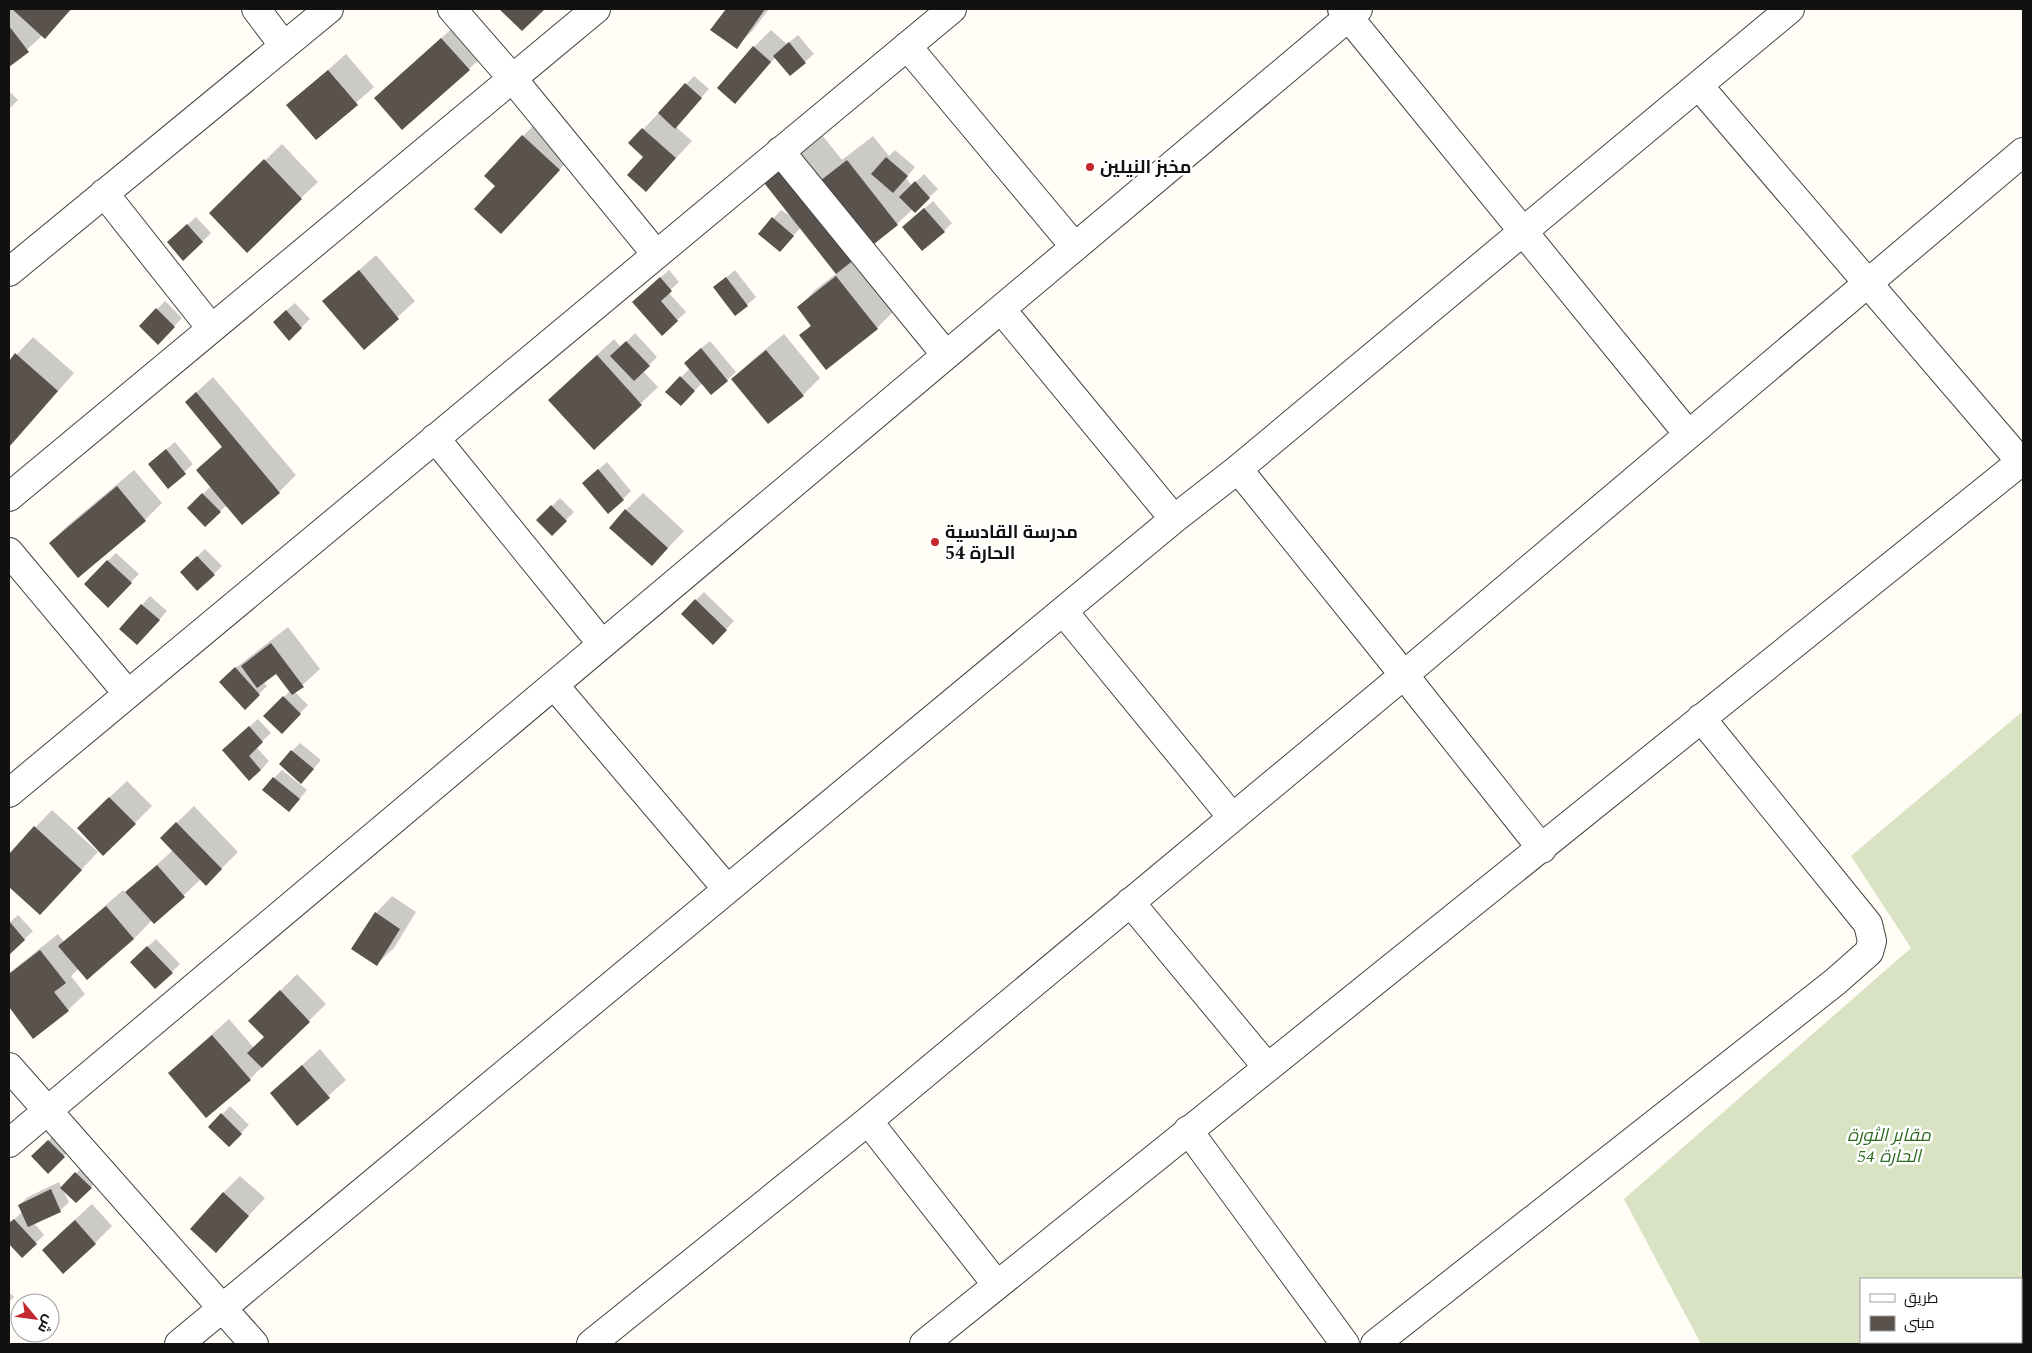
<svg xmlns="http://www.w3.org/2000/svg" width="2032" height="1353" font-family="Spectral,Cairo,serif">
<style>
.cemetery{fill:#d9e3c4;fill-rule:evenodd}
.shadow{fill:#0003}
.building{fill:#5a524d}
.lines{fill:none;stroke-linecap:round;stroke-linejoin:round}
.street-casing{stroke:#444;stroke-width:30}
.street{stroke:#fff;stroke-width:28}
.poi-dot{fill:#c4262e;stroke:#fff;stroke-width:2}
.labels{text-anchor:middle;stroke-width:5;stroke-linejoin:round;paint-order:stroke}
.poi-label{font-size:18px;font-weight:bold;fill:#111;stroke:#fff;text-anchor:start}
.park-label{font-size:18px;font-style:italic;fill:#2f6b1f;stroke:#fff}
</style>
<rect width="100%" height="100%" fill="#fffdf5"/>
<!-- cemetery -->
<path class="cemetery" d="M2023 711V1344H1701L1624 1199 1911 948 1851 856ZM1861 1279H2021V1342H1861Z"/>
<!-- shadow -->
<path class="shadow" d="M9 9H72L45 37 43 35 9 66Z
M727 9H769L753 30 736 47 712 29Z
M459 22 486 53 469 69 376 98Z
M771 30 787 44 798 35 814 54 791 74 776 57 735 102 754 47Z
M346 54 374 87 316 138 288 105Z
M694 76 709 89 675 126 692 141 646 190 645 157 630 143Z
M9 91 18 100 9 109Z
M540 119 576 152 518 215 496 186 523 136Z
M818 130 842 160 873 136 889 156 895 150 915 167 906 178 912 186 924 174 938 189 915 211 913 209 897 224 853 259 894 311 877 328 826 368 801 335 812 324 799 307 815 290 837 273 801 227 788 242 760 233 781 210 795 219 763 179Z
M282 144 318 182 301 198 211 213Z
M933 201 952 223 944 231 912 219Z
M196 217 211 233 202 242 177 234Z
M376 255 415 301 364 348 324 301Z
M669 270 679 282 668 292 686 312 662 334 642 294Z
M735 270 756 297 747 305 715 287Z
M165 301 182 318 158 343 141 326Z
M295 303 310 319 302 327 282 314Z
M635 333 657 357 643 371 658 387 594 448 549 400 614 339 621 347Z
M784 334 820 378 803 395 733 379 750 362Z
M33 337 74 373 9 447V363Z
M710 341 736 372 727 380 702 383 681 405 667 392 690 368 693 355Z
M213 377 296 475 279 492 227 505 205 525 189 508 211 486 197 470 223 446 186 402Z
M175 442 193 464 168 487 158 456Z
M607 462 631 491 623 499 592 475Z
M134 470 162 503 145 520 50 543 67 526Z
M643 493 684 531 652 565 626 510Z
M560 498 574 512 552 534 538 520Z
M205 549 222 566 214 574 181 572Z
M116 553 139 574 108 606 85 584Z
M704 592 734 621 713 643 682 614Z
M150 596 167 611 145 636 121 629Z
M288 627 320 669 295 692 308 705 282 732 265 716 290 691 276 672 263 682 267 686 245 708 229 673Z
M258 719 271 733 256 747 269 761 261 770 232 742Z
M300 743 321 760 309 774 292 751Z
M282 770 307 790 297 802 274 778Z
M127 781 152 806 135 823 95 811Z
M194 806 238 852 206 884 201 879 154 923 152 920 134 939 79 968 71 976 85 994 68 1010 34 1038 9 1005V973L58 934 64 942 123 890 126 893 173 850 161 838Z
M52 810 98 852 40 914 9 885V855Z
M392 896 416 912 394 948 377 964 376 913Z
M18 915 33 931 9 954V923Z
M156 939 180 964 155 988 140 954Z
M297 974 326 1004 250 1079 169 1073 229 1019 254 1048 265 1037 250 1021Z
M320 1049 346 1080 297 1124 271 1093Z
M230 1106 249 1125 229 1145 210 1127Z
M57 1132 72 1148 48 1172 33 1156Z
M84 1165 99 1179 76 1202 62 1188 69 1202 61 1210 34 1223 44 1235 22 1256 9 1242V1225L22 1212 19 1205 28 1197 59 1182 62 1188Z
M240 1176 265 1198 216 1251 223 1193Z
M92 1204 112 1226 95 1243 60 1233Z
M9 1292 14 1297 9 1302Z"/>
<!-- building -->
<path class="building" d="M12 9H71L45 39Z
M499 9H545L522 31Z
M726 9H765L737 49 710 30Z
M9 26 29 52 9 67Z
M441 38 470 70 402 130 374 98Z
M789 42 806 63 790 76 773 56Z
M753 46 771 62 735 104 717 88Z
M328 70 358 105 316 140 286 105Z
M685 83 702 98 675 129 658 113Z
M642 128 676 158 646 192 627 175 643 157 628 143Z
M522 135 560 170 501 234 474 209 495 186 484 176Z
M793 154 816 184 847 160 898 225 836 274 761 179Z
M886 157 908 176 893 193 871 174Z
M264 159 302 199 247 253 209 213Z
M915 181 930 198 915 213 899 197Z
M924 208 945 232 922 251 902 227Z
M772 217 794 236 780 252 758 234Z
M187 224 203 242 183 261 167 242Z
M359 270 399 319 364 350 322 301Z
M836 276 878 329 826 370 799 335 811 326 797 307Z
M660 277 672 291 661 301 678 321 662 336 632 302Z
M726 277 748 306 735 316 713 287Z
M156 308 175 327 158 345 139 326Z
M286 310 302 328 289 341 273 322Z
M626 341 650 366 634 381 610 356Z
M701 348 728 381 711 395 684 363Z
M766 350 804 396 768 424 731 379Z
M15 353 58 391 9 447V361Z
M597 355 642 405 594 450 548 400Z
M680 376 695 391 681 406 665 392Z
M196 392 280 493 242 525 196 470 222 447 185 402Z
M166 449 186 474 168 489 148 464Z
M598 469 624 500 608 514 582 483Z
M117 486 146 521 78 578 49 543Z
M202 493 221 512 205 527 187 508Z
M551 505 567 521 552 536 536 520Z
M625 509 668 548 652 566 609 528Z
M197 556 215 575 197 591 180 572Z
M107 560 132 583 108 608 84 584Z
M695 599 727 630 713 645 681 614Z
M141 604 160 620 137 645 119 629Z
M271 643 304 687 292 695 276 674 257 688 241 666Z
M235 667 260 695 245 710 219 682Z
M283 696 301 714 282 734 263 716Z
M249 726 263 742 249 756 261 770 249 781 222 750Z
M291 750 314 769 301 784 279 764Z
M273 777 300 799 289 812 262 790Z
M109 797 136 824 103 856 77 828Z
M176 822 222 869 206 886 160 838Z
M34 826 82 870 40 915 9 887V854Z
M157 865 185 897 154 924 125 892Z
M106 906 134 939 87 980 58 946Z
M375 912 400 929 377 966 351 949Z
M9 921 25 940 9 955Z
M147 946 173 973 155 989 130 962Z
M40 950 66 983 54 992 69 1011 33 1039 9 1007V974Z
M280 990 310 1022 262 1068 247 1053 264 1037 248 1021Z
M212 1035 251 1080 206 1118 168 1073Z
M302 1065 330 1098 297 1126 270 1093Z
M221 1113 242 1134 229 1147 208 1127Z
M48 1140 65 1157 48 1174 31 1156Z
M75 1172 92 1188 76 1203 60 1188Z
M51 1189 61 1212 28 1227 18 1205Z
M223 1192 249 1216 216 1253 190 1229Z
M14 1219 37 1244 22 1258 9 1244V1223Z
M75 1220 96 1244 63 1274 42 1250Z"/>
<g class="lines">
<defs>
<path id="street" d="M256 9 284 46
M452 9 512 78 656 254
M1342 9 1688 434
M907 46 1075 247
M1699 86 2021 462
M780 151 946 355
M104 193 211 328
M9 272 329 9
M1001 309 1174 519
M435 438 602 644
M1238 469 1404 675 1542 849
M9 497 596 9
M9 552 128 694
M1063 611 1232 817
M554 685 727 889
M9 793 952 9
M1130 902 1267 1067
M9 1067 254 1344
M868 1121 997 1285
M1188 1130 1345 1344
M9 1143 1358 9
M179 1344 1174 519 1238 469 1790 9
M591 1344 868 1121 1404 675 2023 152
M924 1344 2023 460
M1375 1344 1835 982 1869 952 1872 941 1868 924 1701 718"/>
</defs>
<!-- street casing -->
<use href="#street" class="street-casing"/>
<!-- street -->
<use href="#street" class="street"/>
</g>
<!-- markers -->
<g class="poi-dot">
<circle cx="1090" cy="167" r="5"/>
<circle cx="935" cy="542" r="5"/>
</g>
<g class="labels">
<!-- poi labels -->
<g class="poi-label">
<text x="1100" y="173">مخبز النيلين</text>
<text x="945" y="538">مدرسة القادسية<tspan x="945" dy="21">الحارة 54</tspan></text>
</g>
<!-- park labels -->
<g class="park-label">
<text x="1889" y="1141">مقابر الثورة<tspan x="1889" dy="21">الحارة 54</tspan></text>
</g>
</g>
<!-- border -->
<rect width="2032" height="1353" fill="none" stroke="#111111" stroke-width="20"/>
<!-- legend -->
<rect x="1860" y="1278" width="162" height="65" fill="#ffffff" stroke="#a0a0a0"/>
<rect x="1870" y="1294" width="25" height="8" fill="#ffffff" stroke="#a0a0a0"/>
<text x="1904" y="1303" font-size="15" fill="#111111">طريق</text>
<rect x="1870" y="1316" width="25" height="15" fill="#5a524d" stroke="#a0a0a0"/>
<text x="1904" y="1328" font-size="15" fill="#111111">مبنى</text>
<!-- north arrow -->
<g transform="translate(35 1318) rotate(119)"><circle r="24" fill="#ffffff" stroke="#a0a0a0"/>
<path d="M0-4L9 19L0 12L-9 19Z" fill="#c4262e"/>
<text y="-8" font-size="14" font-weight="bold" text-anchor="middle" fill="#111111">ش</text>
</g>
</svg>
